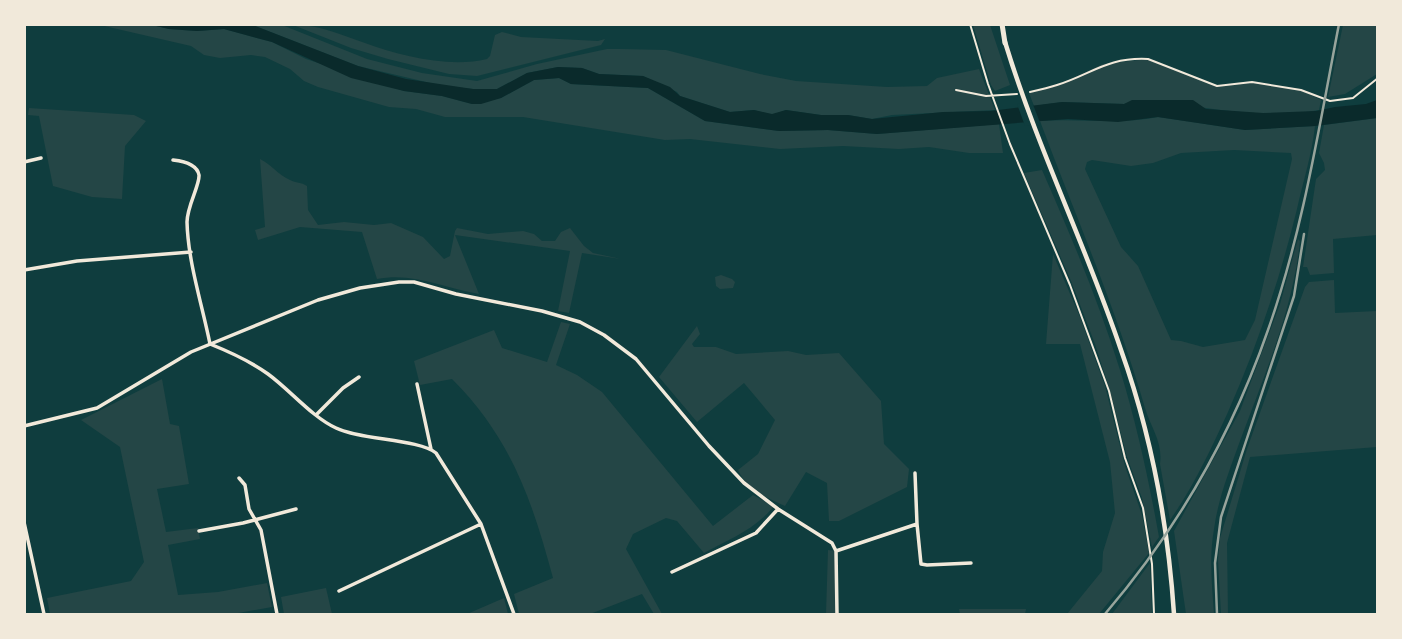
<svg xmlns="http://www.w3.org/2000/svg" width="1402" height="639" font-family="Arial,sans-serif">
<style>
.green{fill:#244646;fill-rule:evenodd}
.water{fill:#0a2a2b}
.pier{fill:#0f3d3e}
.lines{fill:none;stroke-linecap:round;stroke-linejoin:round}
.path{stroke:#f1e9da;stroke-width:2}
.minor{stroke:#f1e9da;stroke-width:3.5}
.secondary{stroke:#f1e9da;stroke-width:4.5}
.primary{stroke:#f1e9da;stroke-width:5}
.rail{stroke:#97a49c;stroke-width:2.5}
</style>
<rect width="100%" height="100%" fill="#0f3d3e"/>
<!-- green -->
<path class="green" d="M100 25H152L169 29 197 31 224 29 272 42 306 59 404 91 442 96 472 104 501 98 534 80 559 78 571 84 648 88 705 121 779 131 828 130 877 134 999 124 1003 153H969L929 147 899 149 843 146 780 149 690 139 665 140 523 117H445L416 109 389 107 318 87 304 81 290 69 265 57 251 55 220 58 204 55 191 46Z
M253 25H282L367 59 422 73 477 81 537 64 607 49H620L666 50 760 74 796 81 887 87 927 86 937 78 979 69 995 110 892 115 872 119 848 115H821L786 110 772 115 754 110 730 112 680 96 677 92 643 76 599 74 582 68 558 67 527 73 497 89H473L443 86 358 66Z
M293 25C319 24 341 35 365 43 401 56 449 68 487 59L490 56 495 35 502 32 521 37 598 41 605 39 601 45 477 76 449 74 388 59 351 48Z
M973 25H990L1010 85 995 91 991 85Z
M1343 25H1377V74L1345 94 1328 97Z
M1148 59 1217 86 1252 82 1301 90 1321 100 1319 110C1258 121 1197 104 1136 100L1124 104 1062 102 1034 106 1029 93 1059 85 1103 64Z
M29 108 134 115 146 121 125 146 122 199 92 197 53 186 39 116 28 115Z
M1158 117 1245 130 1315 126C1312 154 1303 182 1297 209 1280 279 1257 346 1228 412 1211 449 1194 486 1170 520L1160 464C1163 442 1151 428 1145 408 1117 311 1076 217 1040 121 1080 118 1118 125 1158 117ZM1234 150 1291 153 1292 159 1255 320 1245 340 1203 347 1181 341 1171 340 1138 266 1121 247 1085 169 1087 162 1092 160 1131 166 1153 163 1181 153Z
M1377 118V235L1333 239 1334 273 1310 275 1307 267H1303L1316 179 1325 170 1324 163 1319 153 1324 125Z
M260 159C271 164 278 175 290 180 296 183 301 182 307 186L308 210 318 225 344 222 374 225 391 223 423 237 444 259 450 256 455 231 457 228 488 234 523 231 534 234 542 241H555L561 232 570 228 584 246 593 253 621 259 582 253 569 313 558 311 570 251 455 235 479 294C443 288 414 272 377 279L362 232 300 227 258 240 255 230 265 227Z
M1042 170C1071 236 1099 302 1120 370 1137 425 1149 481 1159 537L1152 547 1142 498 1127 457 1110 391 1095 344 1071 281 1024 173Z
M1298 239 1300 241C1293 310 1264 376 1240 441 1230 469 1218 499 1214 529 1209 557 1212 586 1214 614H1186L1174 531 1240 411 1280 304Z
M1053 254 1080 317 1105 386 1125 466 1142 515 1149 553 1099 614H1067L1102 571 1103 552 1115 513 1110 462 1080 344H1046Z
M721 275 732 279 735 282 733 288 720 289 716 286 715 277Z
M1334 280 1335 313 1377 311V447L1250 457 1227 543 1228 614H1221L1218 560 1220 538 1247 449 1305 287 1309 282Z
M561 322 570 324 556 365 577 375 602 392 713 526 753 495 774 506C756 529 730 539 704 553L677 521 666 518 633 534 626 549 662 614H654L642 594 590 614H519L514 594 553 578C532 500 511 438 452 379L420 385 414 361 494 330 502 348 547 362Z
M697 326 700 334 692 344 694 347H716L736 354 788 351 806 355 839 353 881 401 884 444 909 469 907 487 839 521H829L827 483 806 472 785 506C765 497 748 491 738 470L758 454 775 420 744 383 697 422 659 377Z
M162 379 170 424 179 426 189 484 157 489 166 532 198 528 200 539 168 545 178 595 218 592 267 583 272 607 233 614H50L47 598 131 581 144 562 120 447 81 420Z
M828 550 836 551 837 614H826Z
M1150 563 1152 614H1112Z
M326 588 332 614H284L281 597Z
M504 598 508 614H465H467Z
M959 609H1026L1025 614H960Z"/>
<!-- water -->
<path class="water" d="M152 25H253L358 66 406 79 473 89H497L527 73 558 67 582 68 599 74 643 76 670 87 680 96 730 112 754 110 772 114 786 110 821 115H848L872 119 943 112 991 111 1062 102 1124 104 1132 100H1193L1206 109 1263 113 1316 111 1335 107 1366 104 1377 100V118L1315 126 1245 130 1158 117 1118 122 1068 119 877 134 828 130 779 131 705 121 648 88 571 84 559 78 534 80 501 98 481 104H472L442 96 404 91 351 78 272 42 224 29 197 31 169 29Z"/>
<!-- pier -->
<path class="pier" d="M1032 102 1041 125 1025 126 1017 104Z"/>
<g class="lines">
<!-- path -->
<path class="path" d="M970 24 988 84 1010 144 1070 285 1109 391 1125 458 1143 508 1152 564 1154 614
M956 90 986 96 1017 94
M1030 92C1039 90 1048 88 1057 85 1092 74 1107 57 1148 59L1217 86 1252 82 1301 90 1330 101 1353 98 1378 78"/>
<!-- minor -->
<path class="minor" d="M173 160C182 161 197 164 199 175 200 185 187 206 187 222 188 262 202 304 210 344 230 352 250 361 268 374 290 390 312 417 336 428 360 440 419 439 436 453L481 524 514 614
M24 162 41 158
M24 270 77 261 191 252
M417 384 431 449
M317 414 343 388 359 377
M24 426 97 408 191 352 318 300 360 288 399 282H414L456 294 542 311 580 322 604 335 636 359 709 446 744 483 778 509 832 543 836 551 837 614
M239 478 245 485 249 509 261 530 277 614
M24 522 44 614
M917 524 921 564 927 565 971 563
M199 531 243 523 296 509
M836 551 917 524 915 473
M672 572 756 533 778 509
M339 591 481 524"/>
<!-- secondary -->
<path class="secondary" d="M1005 42C1037 147 1086 246 1121 350 1151 434 1168 525 1174 614"/>
<!-- primary -->
<path class="primary" d="M1002 24 1005 43"/>
<!-- rail -->
<path class="rail" d="M1105 614C1176 531 1232 434 1268 330 1303 231 1319 127 1339 24
M1217 614 1215 563 1221 517 1294 296 1304 234"/>
</g>
<!-- border -->
<rect width="1402" height="639" fill="none" stroke="#f1e9da" stroke-width="52"/>
</svg>
